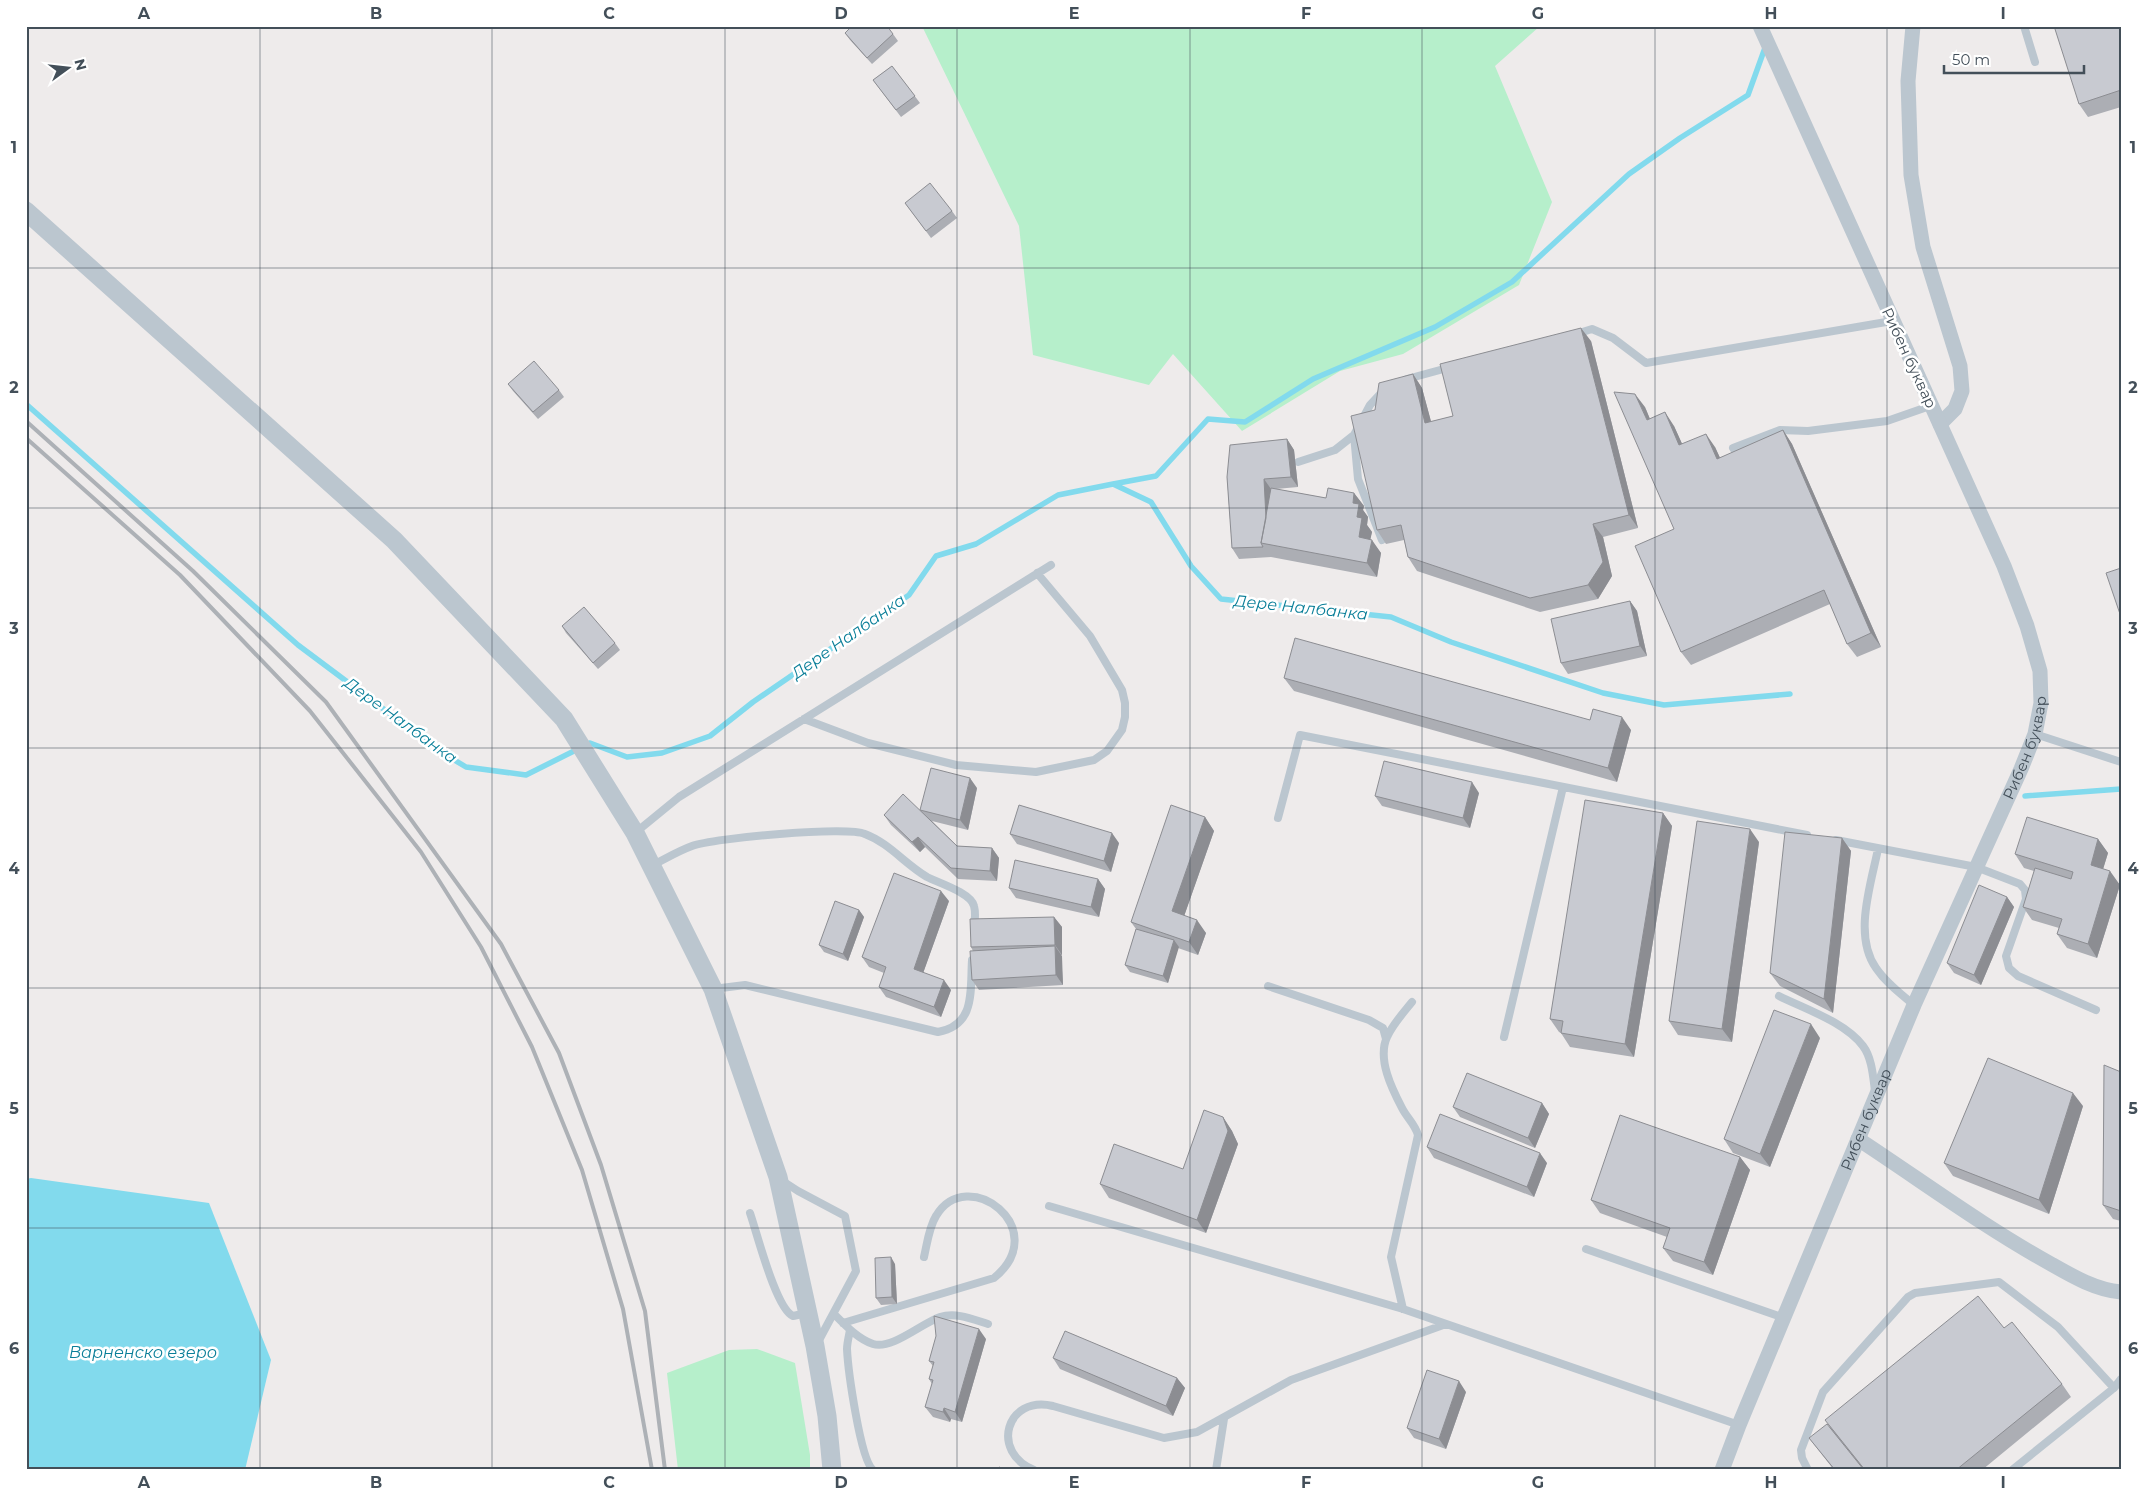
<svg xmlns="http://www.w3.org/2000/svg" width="2147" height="1496" font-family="Montserrat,sans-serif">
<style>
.green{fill:#b6efcb}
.water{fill:#82daed}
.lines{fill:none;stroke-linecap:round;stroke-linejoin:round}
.stream{stroke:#82daed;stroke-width:5.5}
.service{stroke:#bbc6cf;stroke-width:8}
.minor{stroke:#bbc6cf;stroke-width:15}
.tertiary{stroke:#bbc6cf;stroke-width:19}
.rail{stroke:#adb1b6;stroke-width:4}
.wall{fill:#acaeb4}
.shaded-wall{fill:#8c8d92}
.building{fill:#c8cad1;stroke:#8c8d92}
.grid{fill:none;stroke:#434f59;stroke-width:1;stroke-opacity:0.55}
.labels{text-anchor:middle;stroke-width:5;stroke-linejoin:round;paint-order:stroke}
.street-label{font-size:15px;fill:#434f59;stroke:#fff}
.water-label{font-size:16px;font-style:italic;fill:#097e98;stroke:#fff}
.neatline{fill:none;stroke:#434f59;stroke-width:2}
.grid-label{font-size:16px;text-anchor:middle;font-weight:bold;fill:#434f59}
</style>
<rect width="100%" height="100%" fill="#eeebeb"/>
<!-- green -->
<path class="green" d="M922 26H1540L1495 66 1552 202 1519 285 1403 354 1340 371 1242 431 1173 354 1149 385 1033 355 1019 226Z
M757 1349 795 1363 810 1455V1470H678L667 1373 729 1350Z"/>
<!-- water -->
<path class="water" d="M31 1178 209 1203 271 1360 245 1470H26V1179Z"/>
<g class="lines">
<!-- stream -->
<path class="stream" d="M26 404 298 645 441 752 466 767 526 775 590 743 627 757 662 753 710 736 753 702 909 595 936 556 976 544 1058 495 1113 484 1151 502 1191 566 1221 599 1391 617 1451 642 1603 693 1664 705 1790 694
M1113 484 1156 476 1208 419 1245 422 1313 379 1435 327 1512 282 1629 174 1680 138 1748 95 1766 45
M2025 796 2121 789"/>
<!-- service -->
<path class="service" d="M2024 26 2035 62
M1576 334 1592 329 1613 338 1646 363 1892 321
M1407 379 1451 367
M1354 435 1358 479 1382 540
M1733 448 1780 430 1808 431 1887 421 1930 406
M1298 462 1335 450 1354 435 1370 405 1384 390
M804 719 868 743 956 765 1036 772 1094 760 1107 751 1122 730 1125 717V703L1122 690 1090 636 1037 573
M2035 734 2121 762
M1278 818 1300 735 1807 835
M635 833 679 797 1051 565
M1836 840 1976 867 2020 884 2025 890 2026 899 2006 956 2009 968 2018 976 2096 1010
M1878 849C1871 884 1853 936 1876 968 1886 983 1901 994 1914 1005
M651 866C665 859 678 851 692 846 713 838 847 826 865 834 889 843 905 864 927 877 939 883 971 893 974 906 976 913 975 921 974 929
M1268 986 1369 1020 1383 1028 1386 1039
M713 989 745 985 938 1032C976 1025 970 991 972 960
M1779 996C1805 1009 1845 1022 1863 1046 1872 1058 1873 1076 1875 1091
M1504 1037 1563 787
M781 1180 798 1191 845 1216 856 1271 818 1342
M1049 1206 1403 1309 1739 1425
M750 1213C757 1233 776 1309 793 1316L807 1313
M1586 1249 1784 1318
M1403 1309 1391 1257 1418 1135C1415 1124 1407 1118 1402 1108 1392 1089 1377 1059 1387 1037 1393 1024 1403 1013 1412 1002
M834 1314C845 1325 858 1339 873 1344 892 1350 922 1323 940 1317 956 1312 972 1319 988 1324
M843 1323 994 1278C1054 1229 967 1163 936 1216 929 1227 927 1244 924 1257
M850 1330C849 1336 847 1343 847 1349 848 1369 860 1459 873 1470
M1034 1470C990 1452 1006 1395 1053 1406L1164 1438 1197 1432 1291 1380 1446 1324
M1216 1470 1224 1419
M1808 1470 1802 1458 1801 1450 1823 1392 1908 1297 1915 1293 1999 1282 2058 1327 2114 1388
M2012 1470 2114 1388 2121 1379"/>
<!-- minor -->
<g class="minor">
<path d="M1913 26 1908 81 1911 175 1923 247 1960 366 1962 391 1955 409 1940 424"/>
<path d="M1858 1139C1922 1181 1984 1227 2051 1264 2072 1276 2096 1290 2121 1292"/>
<path id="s1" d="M1722 1470 1739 1425 1914 1005 2021 769 2035 734 2041 703 2040 671 2027 626 2004 566 1760 26"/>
</g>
<!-- tertiary -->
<path class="tertiary" d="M26 211 394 540 564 719 635 833 713 989 778 1177 815 1346 827 1416 832 1470"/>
<!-- rail -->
<path class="rail" d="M26 421 193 571 326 702 501 944 559 1053 601 1165 645 1311 665 1470
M26 438 180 575 310 711 421 852 481 947 532 1047 582 1170 623 1309 652 1470"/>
</g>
<!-- wall -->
<path class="wall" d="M2121 26V107L2088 117 2079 104Z
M845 33 893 34 898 41 872 64 850 40Z
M892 66 920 103 901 117 873 80Z
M905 203 952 211 957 218 931 238Z
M1591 341 1638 528 1603 537 1612 576 1598 599 1540 612 1417 571 1408 557 1404 540 1386 544 1377 530 1375 410 1413 374 1422 388 1431 422 1453 416Z
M508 384 559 390 564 397 538 419 513 391Z
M1645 407 1650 419 1674 426 1682 444 1715 447 1720 458 1783 430 1792 444 1881 647 1857 657 1847 644 1830 604 1691 665 1681 652 1674 529Z
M1287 439 1294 450 1298 487 1276 489 1326 498 1354 493 1364 506 1363 510 1368 517 1367 525 1372 532 1370 539 1381 553 1377 577 1271 557 1239 559 1232 548 1227 477Z
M1630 601 1637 611 1647 656 1568 674 1561 663Z
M562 626 615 643 620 650 598 669 566 633Z
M1284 678 1590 720 1631 730 1617 782 1294 691Z
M977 788 968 830 932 821 957 846 992 848 999 858 997 881 958 879 925 847 920 852 891 825 884 815 921 811 920 810Z
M1479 793 1470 828 1382 806 1375 796Z
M1663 813 1672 826 1634 1057 1570 1047 1561 1033 1559 1032 1550 1019Z
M1205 817 1214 831 1184 916 1206 933 1198 955 1178 948 1168 983 1130 972 1125 965 1136 929 1131 922Z
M1010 834 1119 843 1111 872 1017 844Z
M1842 838 1851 851 1833 1013 1780 986 1770 973Z
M2098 839 2108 853 2103 869 2120 885 2097 958 2067 948 2057 934 2059 928 2032 920 2023 907 2034 871 2024 868 2015 854Z
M1759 842 1732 1042 1678 1035 1669 1021Z
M1098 879 1105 889 1099 917 1016 898 1009 888Z
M2007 897 2014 907 1981 985 1954 973 1947 963Z
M949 901 923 973 951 990 941 1017 886 997 879 987 884 973 869 967 862 957Z
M859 910 864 917 848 961 824 952 819 945Z
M1054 917 1062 927V955H1061L1063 985 979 990 972 980 973 951 971 947Z
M1820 1038 1770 1167 1733 1153 1724 1139Z
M2121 1072V1221L2113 1219 2103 1205Z
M1542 1103 1549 1114 1535 1148 1460 1117 1453 1107Z
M2083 1106 2049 1214 1953 1176 1944 1163Z
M1223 1117 1232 1131 1238 1144 1206 1233 1109 1198 1100 1184 1183 1169Z
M1427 1147 1547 1163 1534 1197 1434 1158Z
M1740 1157 1750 1170 1713 1275 1673 1261 1663 1248 1667 1237 1600 1213 1591 1200Z
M895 1264 897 1304 881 1305 876 1298Z
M2004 1328 2062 1384 2071 1397 1982 1470H1834L1809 1438Z
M986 1339 962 1422 951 1419 950 1422 933 1417 925 1407 932 1384 929 1379 933 1366 929 1361Z
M1053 1358 1177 1378 1185 1388 1173 1416 1060 1369Z
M1466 1392 1446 1449 1414 1438 1407 1428Z"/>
<!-- shaded-wall -->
<path class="shaded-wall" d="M1581 328 1591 341 1638 528 1629 515Z
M1413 374 1422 388 1435 436 1425 423Z
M1635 394 1645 407 1656 434 1647 420Z
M1665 412 1674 426 1689 459 1679 445Z
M1783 430 1792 444 1881 647 1871 633Z
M1706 434 1715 447 1727 473 1717 459Z
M1287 439 1294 450 1298 487 1291 477Z
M1264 479 1271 489 1264 544Z
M1354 493 1364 506 1363 510 1368 517 1367 525 1372 532 1368 551 1359 537 1357 517 1353 503Z
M1593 524 1603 537 1612 576 1598 599 1588 585Z
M1372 540 1381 553 1377 577 1367 563Z
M1630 601 1637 611 1647 656 1640 646Z
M1622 717 1631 730 1617 782 1608 768Z
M970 778 977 788 968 830 960 820Z
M1472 782 1479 793 1470 828 1463 818Z
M1663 813 1672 826 1634 1057 1625 1044Z
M1205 817 1214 831 1181 925 1172 911Z
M1750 829 1759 842 1732 1042 1722 1029Z
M1112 833 1119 843 1111 872 1104 861Z
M918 837 925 847 920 852 912 842Z
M1842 838 1851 851 1833 1013 1824 999Z
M2098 839 2108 853 2100 879 2091 865Z
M992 848 999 858 997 881 990 871Z
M2110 871 2120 885 2097 958 2088 944Z
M1098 879 1105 889 1099 917 1091 907Z
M941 891 949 901 921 979 914 969Z
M2007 897 2014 907 1981 985 1974 975Z
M859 910 864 917 848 961 843 954Z
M1054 917 1062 927V955L1055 945Z
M1197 920 1206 933 1198 955 1189 942Z
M1174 940 1179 947 1168 983 1163 976Z
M1055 946 1062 956 1063 985 1056 975Z
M944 980 951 990 941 1017 934 1007Z
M1811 1024 1820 1038 1770 1167 1760 1154Z
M2073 1093 2083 1106 2049 1214 2039 1200Z
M1542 1103 1549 1114 1535 1148 1528 1138Z
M1223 1117 1232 1131 1238 1144 1206 1233 1197 1220Z
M1540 1153 1547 1163 1534 1197 1527 1187Z
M1740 1157 1750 1170 1713 1275 1704 1262Z
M891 1257 895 1264 897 1304 892 1297Z
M979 1329 986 1339 962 1422 955 1412Z
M1177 1378 1185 1388 1173 1416 1166 1406Z
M1459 1381 1466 1392 1446 1449 1439 1439Z
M944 1408 951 1419 950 1422 943 1412Z"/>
<!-- building -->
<path class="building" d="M852 26H887L893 34 867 58 845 33Z
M2054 26H2121V90L2079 104Z
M892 66 915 96 896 110 873 80Z
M930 183 952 211 926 231 905 203Z
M1581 328 1629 515 1593 524 1603 562 1588 585 1530 598 1408 557 1401 525 1377 530 1351 416 1375 410 1379 383 1413 374 1425 423 1453 416 1440 364Z
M534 361 559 390 533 412 508 384Z
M1614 392 1635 394 1647 420 1665 412 1679 445 1706 434 1717 459 1783 430 1871 633 1847 644 1824 590 1681 652 1635 546 1674 529Z
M1287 439 1291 477 1264 479 1266 518 1261 543 1263 547 1232 548 1227 477 1230 445Z
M1271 488 1326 498 1328 488 1354 493 1353 503 1359 504 1357 517 1362 518 1359 537 1372 540 1367 563 1261 543Z
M2121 568V617L2106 573Z
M1630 601 1640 646 1561 663 1551 619Z
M584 607 615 643 593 663 562 626Z
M1295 638 1590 720 1593 709 1622 717 1608 768 1284 678Z
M1384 761 1472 782 1463 818 1375 796Z
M931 768 970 778 960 820 920 810Z
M903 794 957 846 992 848 990 871 951 868 918 837 912 842 884 815Z
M1585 800 1663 813 1625 1044 1561 1033 1563 1021 1550 1019Z
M1019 805 1112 833 1104 861 1010 834Z
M1171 805 1205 817 1172 911 1197 920 1189 942 1131 922Z
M2027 817 2098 839 2091 865 2110 871 2088 944 2057 934 2062 919 2023 907 2035 868 2071 879 2073 872 2015 854Z
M1697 821 1750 829 1722 1029 1669 1021Z
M1785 832 1842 838 1824 999 1770 973Z
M1015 860 1098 879 1091 907 1009 888Z
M894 873 941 891 914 969 944 980 934 1007 879 987 886 967 862 957Z
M1979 885 2007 897 1974 975 1947 963Z
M835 901 859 910 843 954 819 945Z
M1054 917 1055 945 971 947 970 919Z
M1136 929 1174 940 1163 976 1125 965Z
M1055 946 1056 975 972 980 970 951Z
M1774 1010 1811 1024 1760 1154 1724 1139Z
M1988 1058 2073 1093 2039 1200 1944 1163Z
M2104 1065 2121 1072V1211L2103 1205Z
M1467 1073 1542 1103 1528 1138 1453 1107Z
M1204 1110 1223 1117 1228 1131 1197 1220 1100 1184 1114 1144 1183 1169Z
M1440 1114 1540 1153 1527 1187 1427 1147Z
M1620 1115 1740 1157 1704 1262 1663 1248 1670 1228 1591 1200Z
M891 1257 892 1297 876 1298 875 1258Z
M1978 1296 2004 1328 2012 1322 2062 1384 1956 1470H1865L1825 1420Z
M934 1316 979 1329 955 1412 944 1408 943 1412 925 1407 933 1380 929 1379 934 1362 929 1361 936 1336Z
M1065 1331 1177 1378 1166 1406 1053 1358Z
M1427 1370 1459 1381 1439 1439 1407 1428Z
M1827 1424 1864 1470H1835L1809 1438Z
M999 1467 1007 1470H997Z"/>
<!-- grid -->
<path class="grid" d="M260 26V1470M492 26V1470M725 26V1470M957 26V1470M1190 26V1470M1422 26V1470M1655 26V1470M1887 26V1470M26 268H2121M26 508H2121M26 748H2121M26 988H2121M26 1228H2121"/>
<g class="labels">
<!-- street labels -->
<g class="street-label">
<text transform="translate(1909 358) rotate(65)" y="5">Рибен буквар</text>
<text dy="5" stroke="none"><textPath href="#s1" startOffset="784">Рибен буквар</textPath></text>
<text dy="5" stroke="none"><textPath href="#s1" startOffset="379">Рибен буквар</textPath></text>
</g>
<!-- water labels -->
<g class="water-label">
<text transform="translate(1301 607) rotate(6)" y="6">Дере Налбанка</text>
<text transform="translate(848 636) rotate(-35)" y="6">Дере Налбанка</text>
<text transform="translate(401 720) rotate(36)" y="6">Дере Налбанка</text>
<text x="143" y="1358">Варненско езеро</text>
</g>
</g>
<!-- border -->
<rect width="2147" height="1496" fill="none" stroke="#ffffff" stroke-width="55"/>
<!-- north arrow -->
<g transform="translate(68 68) rotate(75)" stroke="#ffffff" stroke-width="4" paint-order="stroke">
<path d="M0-4L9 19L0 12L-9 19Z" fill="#434f59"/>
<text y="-8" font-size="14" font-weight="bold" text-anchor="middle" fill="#434f59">N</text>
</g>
<!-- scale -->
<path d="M1944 65v8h140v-8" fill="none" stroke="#434f59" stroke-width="2.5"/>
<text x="1952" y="65" font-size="15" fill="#434f59" stroke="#ffffff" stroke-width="4" paint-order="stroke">50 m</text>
<rect x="28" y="28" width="2092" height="1440" class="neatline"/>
<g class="grid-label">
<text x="144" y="19">A</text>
<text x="376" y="19">B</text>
<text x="609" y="19">C</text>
<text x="841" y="19">D</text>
<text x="1074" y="19">E</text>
<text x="1306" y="19">F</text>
<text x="1538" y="19">G</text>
<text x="1771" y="19">H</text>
<text x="2003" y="19">I</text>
<text x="14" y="153">1</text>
<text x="2133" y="153">1</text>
<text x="14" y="393">2</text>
<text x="2133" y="393">2</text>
<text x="14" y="634">3</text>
<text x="2133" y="634">3</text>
<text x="14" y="874">4</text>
<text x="2133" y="874">4</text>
<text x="14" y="1114">5</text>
<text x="2133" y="1114">5</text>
<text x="14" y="1354">6</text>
<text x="2133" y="1354">6</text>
<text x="144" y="1488">A</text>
<text x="376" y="1488">B</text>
<text x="609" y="1488">C</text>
<text x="841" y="1488">D</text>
<text x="1074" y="1488">E</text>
<text x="1306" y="1488">F</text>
<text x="1538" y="1488">G</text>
<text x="1771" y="1488">H</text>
<text x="2003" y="1488">I</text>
</g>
</svg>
